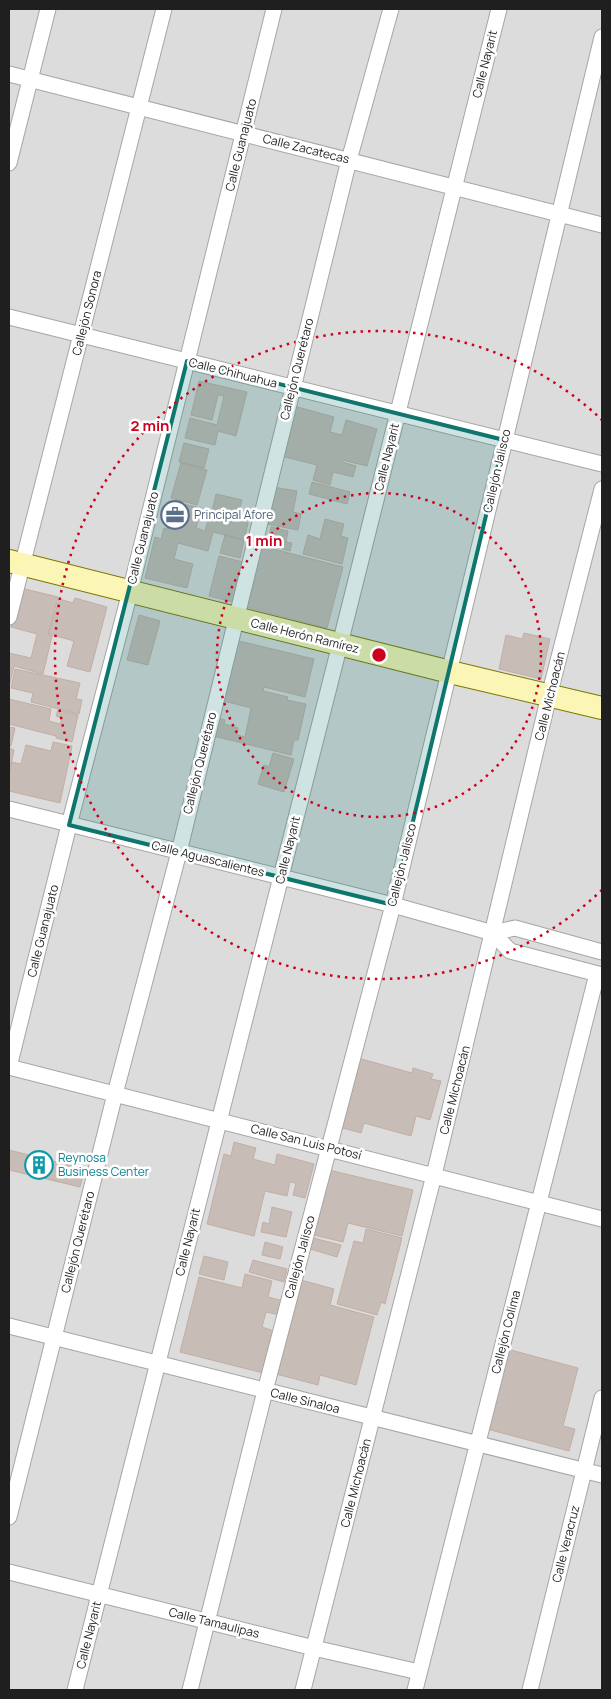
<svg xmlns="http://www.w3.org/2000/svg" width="611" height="1699" font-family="Manrope,sans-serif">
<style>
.residential{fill:#dddcdc}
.building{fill:#c8bcb7;stroke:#c2aea6}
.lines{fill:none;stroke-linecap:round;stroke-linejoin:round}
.street-casing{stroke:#a6a6a6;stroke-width:17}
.secondary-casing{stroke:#7b7700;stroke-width:24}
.street{stroke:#fff;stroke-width:15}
.secondary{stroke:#fcf6b6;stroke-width:22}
.marked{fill:#0f766e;fill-opacity:0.2;stroke:#0f766e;stroke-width:4;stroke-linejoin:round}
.ring{fill:none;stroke:#cd001d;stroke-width:2.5;stroke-dasharray:2.5 5}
.labels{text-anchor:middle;stroke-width:5;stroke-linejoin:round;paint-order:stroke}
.street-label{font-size:12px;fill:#1f1f1f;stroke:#fff}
.service-label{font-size:12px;fill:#4e5e75;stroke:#fff;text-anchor:start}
.culture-label{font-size:12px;fill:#0d838f;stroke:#fff;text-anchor:start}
.centre{fill:#cd001d;stroke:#fff;stroke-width:2.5}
.ring-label{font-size:15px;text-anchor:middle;font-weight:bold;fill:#cd001d;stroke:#fff;stroke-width:5;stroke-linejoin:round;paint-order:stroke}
</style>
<rect width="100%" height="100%" fill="#f0eae4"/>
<!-- residential -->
<path class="residential" d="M9 9H602V1690H9Z"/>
<!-- building -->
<path class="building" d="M199 381 247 392 236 436 218 431 215 445 185 438 190 418 217 425 224 396 218 395 212 420 191 415Z
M294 406 334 417 330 432 342 435 346 420 377 429 367 466 342 460V462L356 466 353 477 333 472 330 485 313 480 317 465 281 456Z
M184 443 209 449 204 468 179 462Z
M181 463 207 470 197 505 171 498Z
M312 482 350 492 347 504 309 494Z
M273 487 297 491 293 512 301 514 298 530 266 524Z
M216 494 242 500 237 518 212 511Z
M174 502 201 508 196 528 205 531 210 513 248 523 244 540 213 532 208 551 178 543 174 559 193 564 187 588 145 578 155 537 161 539 164 528 168 529Z
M325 519 344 524 341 536 348 538 342 564 303 554 308 535 320 539Z
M271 527 288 531 286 542 292 543 290 551 267 545Z
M225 535 244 540 240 558 220 553Z
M258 545 343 567 327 628 242 606Z
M219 556 243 562 233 602 209 596Z
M21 588 58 597 48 635 52 636 43 674 14 666 9 687V653L31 658 37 634 11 627Z
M75 598 107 607 90 672 67 666 74 641 49 634 59 599 73 603Z
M139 615 160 621 148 665 127 660Z
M524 633 550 639 541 679 499 669 506 635 522 639Z
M235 640 314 659 305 697 264 687 263 691 288 697 287 700 306 704 298 740H294L291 755 209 735 213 717 225 720 224 724 238 728 237 735 245 737 251 708 220 700Z
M15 669 80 683 76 699 82 700 79 714 31 702 33 693 11 688Z
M9 699 51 709 49 721 60 724 62 718 56 716 58 710 78 715 72 742 56 738V736L9 724 10 706H9Z
M9 727 15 728 11 746H9Z
M53 742 72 746 60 803 9 791V778L12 762 21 764 26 745 51 751Z
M9 748 14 750 9 774Z
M273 753 294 759 284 792 258 784 264 765 269 767Z
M358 1058 412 1073 413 1068 433 1074 431 1079 441 1081 430 1120 416 1116 411 1136 364 1123 361 1133 339 1127Z
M234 1142 256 1148 253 1159 275 1165 277 1154 314 1164 305 1198 293 1195 296 1183 290 1182 287 1196 265 1191 254 1236 207 1224 224 1154 231 1156Z
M9 1150 85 1169 80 1187 9 1170Z
M329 1170 413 1190 402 1236 348 1223 343 1242 314 1235Z
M272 1207 292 1212 286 1237 261 1232 263 1222 269 1224Z
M366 1229 402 1238 385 1304 381 1302 377 1315 337 1304 354 1241 363 1243Z
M313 1238 341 1245 337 1257 310 1249Z
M265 1242 283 1247 280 1259 262 1255Z
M204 1256 228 1262 224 1280 199 1274Z
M253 1260 287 1269 284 1282 249 1272Z
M245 1274 272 1281 268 1297 283 1301 279 1315 266 1312 262 1327 274 1331 263 1373 180 1352 199 1277 242 1288Z
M301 1280 334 1289 330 1305 374 1317 356 1385 320 1375 318 1385 276 1374Z
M507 1349 578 1368 563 1426 575 1429 569 1451 487 1429Z"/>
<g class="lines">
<defs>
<path id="street" d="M9 74 602 225
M9 163 48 9
M9 317 602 464
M9 617 164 9
M9 809 393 905 493 933 515 928 602 952
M493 933 510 951 602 975
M9 1067 69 825 130 592 274 9
M9 1067 602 1219
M9 1326 602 1475
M9 1517 115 1094 179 852 349 160 391 9
M9 1572 314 1648 419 1672
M75 1690 340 644 499 9
M190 1690 265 1391 393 905 602 37
M303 1690 434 1175 549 696 602 489
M415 1690 597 974
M530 1690 602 1398"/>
<path id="secondary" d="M9 561 450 672 602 708"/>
</defs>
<!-- street casing -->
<use href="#street" class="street-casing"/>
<!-- secondary casing -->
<use href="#secondary" class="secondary-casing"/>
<!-- street -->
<use href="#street" class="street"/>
<!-- secondary -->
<use href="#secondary" class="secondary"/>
</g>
<!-- marked area -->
<path class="marked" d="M187 361 504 440 393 905 69 825Z"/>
<!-- distance rings -->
<g class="ring">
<circle cx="379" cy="655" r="162"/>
<path d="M602 890A324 324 0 1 1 602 420"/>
</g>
<!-- icons -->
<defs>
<symbol id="office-ring" viewBox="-11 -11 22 22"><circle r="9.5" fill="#fff" stroke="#5c6f8a" stroke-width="1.5"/><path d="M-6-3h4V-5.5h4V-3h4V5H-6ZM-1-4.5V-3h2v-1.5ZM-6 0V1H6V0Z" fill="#5c6f8a"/></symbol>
<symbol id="building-ring" viewBox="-11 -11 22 22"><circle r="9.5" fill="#fff" stroke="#0f9aa8" stroke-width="1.5"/><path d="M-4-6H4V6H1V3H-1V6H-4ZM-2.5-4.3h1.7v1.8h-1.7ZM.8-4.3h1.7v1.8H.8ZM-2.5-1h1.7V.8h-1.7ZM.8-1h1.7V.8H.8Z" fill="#0f9aa8"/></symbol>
</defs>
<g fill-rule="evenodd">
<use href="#office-ring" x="159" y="499" width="32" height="32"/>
<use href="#building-ring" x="23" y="1149" width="32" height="32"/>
</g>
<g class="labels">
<!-- street labels -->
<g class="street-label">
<text transform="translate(485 64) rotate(-76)" y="4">Calle Nayarit</text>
<text transform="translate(241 145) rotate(-76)" y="4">Calle Guanajuato</text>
<text transform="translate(306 149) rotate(14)" y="4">Calle Zacatecas</text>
<text transform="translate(87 313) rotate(-76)" y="4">Callejón Sonora</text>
<text transform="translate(297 369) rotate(-76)" y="4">Callejón Querétaro</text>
<text transform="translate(233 373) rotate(14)" y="4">Calle Chihuahua</text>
<text transform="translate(387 457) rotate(-76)" y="4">Calle Nayarit</text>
<text transform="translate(497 471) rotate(-77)" y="4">Callejón Jalisco</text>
<text transform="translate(143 538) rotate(-76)" y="4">Calle Guanajuato</text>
<text transform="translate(305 636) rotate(14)" y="4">Calle Herón Ramírez</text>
<text transform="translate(550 696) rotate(-76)" y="4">Calle Michoacán</text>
<text transform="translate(200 763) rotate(-76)" y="4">Callejón Querétaro</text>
<text transform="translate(288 850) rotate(-76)" y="4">Calle Nayarit</text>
<text transform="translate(208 859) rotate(14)" y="4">Calle Aguascalientes</text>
<text transform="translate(402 865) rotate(-76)" y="4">Callejón Jalisco</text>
<text transform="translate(43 931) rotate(-76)" y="4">Calle Guanajuato</text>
<text transform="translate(455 1090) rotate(-76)" y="4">Calle Michoacán</text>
<text transform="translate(306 1142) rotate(14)" y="4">Calle San Luis Potosí</text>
<text transform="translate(78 1242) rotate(-76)" y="4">Callejón Querétaro</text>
<text transform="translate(188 1242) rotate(-76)" y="4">Calle Nayarit</text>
<text transform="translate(300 1257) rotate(-75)" y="4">Callejón Jalisco</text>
<text transform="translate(506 1332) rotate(-76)" y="4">Callejón Colima</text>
<text transform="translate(305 1401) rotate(14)" y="4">Calle Sinaloa</text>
<text transform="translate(356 1483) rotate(-76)" y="4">Calle Michoacán</text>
<text transform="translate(566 1544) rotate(-76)" y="4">Calle Veracruz</text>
<text transform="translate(214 1623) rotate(14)" y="4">Calle Tamaulipas</text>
<text transform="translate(89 1635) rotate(-76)" y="4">Calle Nayarit</text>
</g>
<!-- service labels -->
<g class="service-label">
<text x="194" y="519">Principal Afore</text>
</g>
<!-- culture labels -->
<g class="culture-label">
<text x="58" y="1162">Reynosa<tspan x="58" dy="14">Business Center</tspan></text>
</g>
</g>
<circle cx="379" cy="655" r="8" class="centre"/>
<g class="ring-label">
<text x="150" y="431">2 min</text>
<text x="264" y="546">1 min</text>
</g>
<!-- border -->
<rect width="611" height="1699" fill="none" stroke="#1f1f1f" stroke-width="20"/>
</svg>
